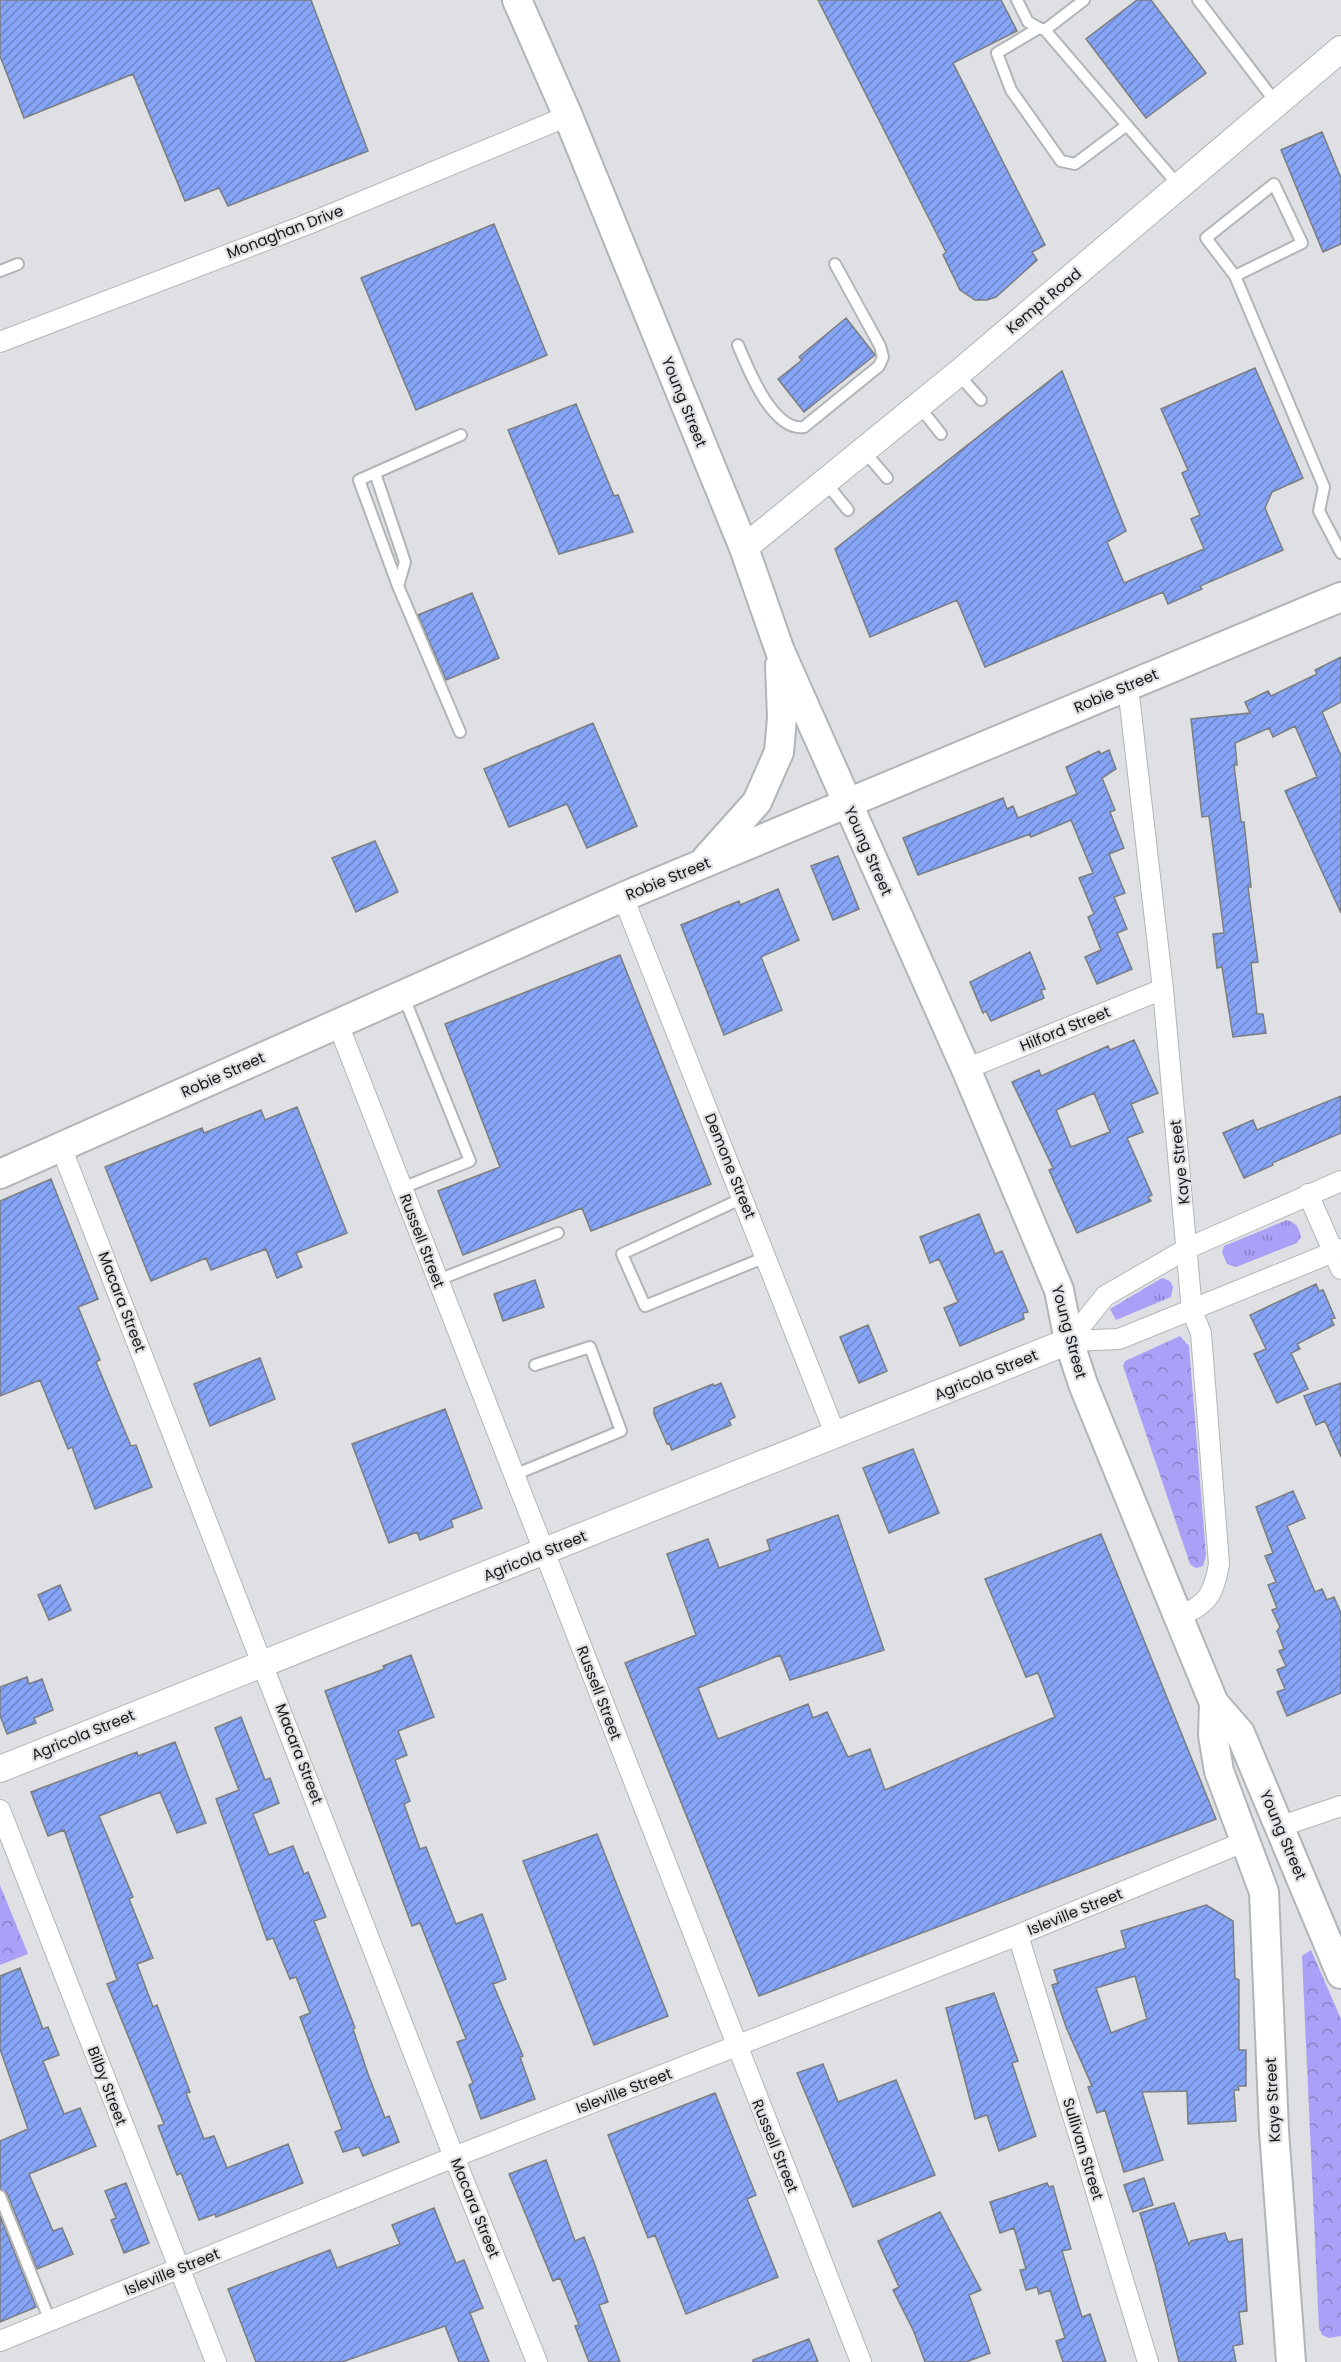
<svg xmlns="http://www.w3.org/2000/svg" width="1341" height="2362" font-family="Poppins,sans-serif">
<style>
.grass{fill:url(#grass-tufts)}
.park{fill:url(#park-crowns)}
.building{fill:url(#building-hatch);stroke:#7c7d80;stroke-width:1.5;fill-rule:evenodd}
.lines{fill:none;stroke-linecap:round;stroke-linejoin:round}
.service-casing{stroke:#b2b5b7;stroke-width:14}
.minor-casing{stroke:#b2b5b7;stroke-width:22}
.tertiary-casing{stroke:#b2b5b7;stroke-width:28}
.secondary-casing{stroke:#b2b5b7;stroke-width:32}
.service{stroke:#fff;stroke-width:10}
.minor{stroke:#fff;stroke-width:20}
.tertiary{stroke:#fff;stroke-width:26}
.secondary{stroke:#fff;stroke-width:28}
.labels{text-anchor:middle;stroke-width:4.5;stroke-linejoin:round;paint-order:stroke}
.street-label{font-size:15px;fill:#171718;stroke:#dee0e3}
</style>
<defs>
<pattern id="grass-tufts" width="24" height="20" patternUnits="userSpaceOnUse" patternTransform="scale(1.5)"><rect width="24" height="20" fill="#aaa0f7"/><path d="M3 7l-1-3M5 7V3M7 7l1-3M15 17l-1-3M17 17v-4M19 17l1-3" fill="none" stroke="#8981c7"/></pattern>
<pattern id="park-crowns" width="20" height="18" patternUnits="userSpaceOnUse" patternTransform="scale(1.5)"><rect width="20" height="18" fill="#aaa0f7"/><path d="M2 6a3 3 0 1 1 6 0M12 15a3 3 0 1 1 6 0" fill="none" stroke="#8981c7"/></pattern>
<pattern id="building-hatch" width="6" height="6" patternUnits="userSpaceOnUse" patternTransform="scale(1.5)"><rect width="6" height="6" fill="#86a5f7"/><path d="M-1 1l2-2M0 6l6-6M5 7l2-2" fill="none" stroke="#6d85c7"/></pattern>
</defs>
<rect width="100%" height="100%" fill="#dee0e3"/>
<!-- grass -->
<path class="grass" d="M1287 1220C1297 1223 1299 1228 1301 1237L1297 1243 1236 1267 1227 1264 1222 1252 1224 1246Z
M1162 1278 1170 1281 1173 1287 1171 1297 1116 1320 1110 1309Z"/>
<!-- park -->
<path class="park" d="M1180 1336 1189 1346 1206 1555 1203 1566 1196 1568 1190 1564 1123 1366 1125 1361Z
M0 1885 28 1954 0 1965Z
M1311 1950 1341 2019V2336L1329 2338 1322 2335 1319 2328 1302 1956Z"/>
<!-- building -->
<path class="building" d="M0 0H311L368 151 228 206 219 188 185 201 133 74 24 118 0 56Z
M818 0H1001L1017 31 953 63 1045 245 1032 252 1037 260 996 297 987 300H975L960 290 943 255 946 252Z
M1137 0H1151L1206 73 1146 118 1086 39Z
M1322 132 1341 178V244L1323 252 1281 150Z
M494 224 547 355 416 410 361 278Z
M846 318 875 355 804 412 778 379 802 360 799 357Z
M1255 368 1303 478 1272 492 1265 508 1283 550 1200 586 1202 589 1168 604 1163 592 985 667 957 600 870 637 835 549 1062 371 1126 531 1107 542 1124 583 1204 549 1191 519 1200 515 1182 473 1188 470 1161 409Z
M576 404 614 496 618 495 633 532 559 554 508 430Z
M472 593 499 658 446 680 418 615Z
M1341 657V702L1322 712 1341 756V913L1285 791 1317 777 1295 726 1273 737 1269 728 1235 743 1237 765H1234L1241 822H1244L1251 887H1248L1258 962 1251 963 1257 1014H1263L1266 1033 1233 1037 1222 967 1217 968 1213 934 1224 933 1209 816 1202 817 1191 719 1250 713 1245 702 1268 691 1271 696 1317 674 1315 670Z
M593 723 637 826 587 848 567 804 509 827 484 769Z
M1109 750 1116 769 1102 778 1115 810 1110 812 1124 848 1109 854 1125 893 1114 897 1127 929 1117 933 1132 969 1097 984 1085 957 1101 950 1088 917 1094 914 1079 878 1093 873 1071 820 1031 837 1030 834 918 875 903 838 1003 798 1007 809 1013 806 1018 818 1077 794 1066 767 1099 751 1101 754Z
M375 841 398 892 356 912 332 858Z
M838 856 859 909 833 920 811 866Z
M778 889 799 940 761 957 782 1010 724 1035 681 925 739 901 740 905Z
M1030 952 1045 989 1041 990 1044 998 991 1021 986 1011 983 1013 970 982Z
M620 955 711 1184 591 1231 582 1208 463 1255 438 1191 500 1167 445 1024Z
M1134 1040 1158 1093 1131 1104 1143 1132 1127 1138 1152 1195 1148 1197 1151 1201 1077 1233 1049 1170 1053 1168 1012 1082 1039 1070 1041 1076 1108 1046 1110 1050ZM1094 1093 1110 1132 1071 1147 1056 1110Z
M1341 1096V1133L1272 1163 1273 1165 1244 1178 1223 1133 1253 1120 1257 1130Z
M297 1107 347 1233 296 1253 302 1267 277 1278 266 1249 211 1270 206 1258 151 1281 105 1167 202 1128 204 1133 261 1110 265 1120Z
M51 1179 98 1299 78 1307 100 1360 96 1362 131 1446 136 1445 152 1487 95 1509 72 1447 68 1449 40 1380 0 1396V1201Z
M979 1214 995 1254 1002 1251 1028 1312 1023 1313 1024 1319 960 1346 944 1308 958 1302 939 1259 930 1263 920 1237Z
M535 1280 544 1307 503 1321 494 1294Z
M1316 1284 1319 1291 1323 1290 1335 1318 1331 1319 1334 1325 1297 1344 1300 1349 1291 1353 1308 1389 1277 1403 1254 1354 1266 1349 1250 1315Z
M868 1325 887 1371 859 1383 840 1337Z
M260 1358 275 1399 210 1426 194 1384Z
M721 1383 735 1417 729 1420 731 1425 672 1450 669 1443 667 1444 654 1414V1408L713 1384 714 1386Z
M1341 1383V1457L1325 1421 1316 1425 1304 1396Z
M445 1409 482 1508 451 1520 453 1527 420 1540 417 1532 389 1543 352 1444Z
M913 1449 939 1513 889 1533 863 1468Z
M1293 1491 1305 1518 1287 1526 1315 1592 1322 1589 1327 1600 1334 1597 1341 1613V1693L1287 1716 1277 1692 1285 1689 1277 1670 1286 1666 1279 1651 1284 1649 1277 1631 1280 1627 1272 1610 1277 1608 1268 1585 1276 1582 1265 1556 1273 1553 1256 1507Z
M838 1515 884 1650 790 1680 780 1655 698 1688 718 1739 808 1704 813 1718 827 1712 848 1757 870 1749 885 1790 1055 1717 1038 1673 1026 1677 985 1579 1101 1534 1216 1819 759 1996 625 1663 696 1635 667 1554 708 1539 719 1568 770 1550 767 1540Z
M60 1585 71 1610 49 1620 38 1595Z
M411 1655 434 1717 398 1731 407 1755 395 1760 410 1801 404 1804 420 1849 426 1847 456 1924 482 1914 506 1979 493 1984 523 2056 520 2057 535 2099 481 2119 469 2085 473 2083 457 2042 466 2039 420 1923 412 1926 325 1691 384 1669 383 1666Z
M27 1677 29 1684 42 1679 53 1710 34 1718 36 1723 7 1734 0 1715V1687Z
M241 1717 265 1780 270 1778 279 1803 253 1814 269 1855 293 1846 304 1874 308 1872 326 1917 314 1921 355 2028 353 2029 368 2074 385 2118 389 2116 399 2142 363 2156 359 2147 343 2152 335 2132 342 2129 300 2017 310 2013 296 1977 290 1979 273 1938 267 1940 216 1799 239 1790 215 1728Z
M175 1742 206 1823 177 1833 160 1792 99 1816 133 1897 129 1899 153 1958 137 1964 153 2007 157 2005 190 2092 186 2093 204 2139 214 2136 227 2168 288 2144 303 2183 216 2217 215 2214 199 2220 181 2173 177 2175 158 2126 164 2124 107 1984 117 1980 64 1830 48 1836 31 1792 137 1752 138 1756Z
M597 1834 668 2016 594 2045 523 1861Z
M1206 1905 1233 1921 1235 1978 1239 1980V2050H1246V2086H1238L1239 2090H1234L1236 2121 1188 2124 1187 2091 1142 2092 1163 2160 1124 2172 1105 2110 1097 2113 1088 2087 1092 2086 1066 2027 1052 1985 1058 1983 1054 1970 1126 1948 1121 1931ZM1135 1976 1147 2019 1111 2033 1096 1988Z
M20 1968 43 2029 48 2027 59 2055 43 2061 64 2114 80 2108 96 2146 29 2174 53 2231 62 2228 73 2254 37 2269 7 2193 0 2189V2141L28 2129 0 2049V1976Z
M994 1993 1018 2061 1012 2063 1036 2136 999 2151 987 2115 975 2119 946 2008Z
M823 2064 838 2102 896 2080 935 2175 853 2207 797 2073Z
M715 2093 756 2195 747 2199 778 2277 686 2314 655 2235 648 2238 608 2135Z
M546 2160 575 2241 584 2237 595 2265 608 2302 599 2305 620 2362H589L575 2326 579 2325 560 2278 553 2281 509 2174Z
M1144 2178 1153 2205 1133 2212 1124 2185Z
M126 2183 149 2243 124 2253 111 2220 116 2218 105 2191Z
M1047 2183 1049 2187 1053 2186 1071 2249 1062 2251 1082 2317 1090 2314 1106 2362H1063L1056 2341 1065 2338 1050 2290 1039 2294 1037 2287 1026 2290 1020 2270 1026 2269 1014 2228 1000 2233 990 2202Z
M1174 2203 1189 2245 1191 2241 1225 2233 1228 2242 1242 2239 1247 2311 1239 2312 1243 2344 1233 2346 1236 2362H1179L1156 2268 1140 2213Z
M434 2208 456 2263 464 2260 483 2308 470 2313 489 2362H459L445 2326 342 2362H256L228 2289 330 2250 337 2268 400 2244 392 2225Z
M940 2212 981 2290 969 2295 990 2353 966 2362H925L914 2332 893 2290 899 2287 878 2241Z
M0 2216 36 2307 0 2322Z
M809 2339 818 2362H753V2360Z"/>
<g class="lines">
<defs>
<path id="service" d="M1017 0 1028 22 1039 28
M1084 0 1045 30 1179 186
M1198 0 1277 104
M1045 30 1039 28 997 53 1011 90 1061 161 1075 164 1127 125
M0 271 18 264
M1235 276 1302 243 1274 184 1206 238 1235 276 1324 487 1319 511 1341 553
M738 345C748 369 773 432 804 427L879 366 883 357 880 346 835 264
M958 374 981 400
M919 406 941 434
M864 451 887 478
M375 473 405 562 398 586
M826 483 848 510
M460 732 398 586 359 480 461 435
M402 1188 470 1161 403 995
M743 1198 622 1254 645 1306 766 1257
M438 1280 558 1233
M514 1475 621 1431 590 1347 535 1365
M0 2196 50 2321"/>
<path id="minor" d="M0 342 308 224 568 116
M1128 687 1163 989 1192 1311 1201 1333 1219 1564C1214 1594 1207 1606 1178 1616
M623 897 836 1436
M338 1024 861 2362
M966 1069 1163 989
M61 1147 454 2157 537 2362
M1308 1194 1341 1269
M1069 1341 1105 1296 1188 1248 1341 1181
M1069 1341 1119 1339 1341 1249
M0 1810 216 2362
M1279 1827 1341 1806
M1018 1935 1148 2362
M0 2341 454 2157 1018 1935 1246 1841"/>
<path id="tertiary" d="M744 548 961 371 1341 49
M0 1769 1069 1341"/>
<path id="secondary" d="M517 0 568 116 744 548 780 651 966 1069 1059 1290 1069 1341 1083 1384 1178 1616 1214 1703 1240 1733 1341 1974
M706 859 757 802 779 752 782 718 780 665
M0 1174 623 897 1341 597
M1214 1703 1213 1735 1219 1771 1264 1892 1274 2131 1291 2362"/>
</defs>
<!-- service casing -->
<use href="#service" class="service-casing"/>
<!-- minor casing -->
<use href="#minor" class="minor-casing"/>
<!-- tertiary casing -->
<use href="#tertiary" class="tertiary-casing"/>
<!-- secondary casing -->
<use href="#secondary" class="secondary-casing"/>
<!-- service -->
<use href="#service" class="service"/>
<!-- minor -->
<use href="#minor" class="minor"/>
<!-- tertiary -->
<use href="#tertiary" class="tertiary"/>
<!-- secondary -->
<use href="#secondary" class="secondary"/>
</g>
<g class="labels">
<!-- street labels -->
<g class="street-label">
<text transform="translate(285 232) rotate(-21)" y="5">Monaghan Drive</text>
<text transform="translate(1044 301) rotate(-40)" y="5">Kempt Road</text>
<text transform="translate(684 402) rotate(68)" y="5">Young Street</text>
<text transform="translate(1116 691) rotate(-23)" y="5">Robie Street</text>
<text transform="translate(868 851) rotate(66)" y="5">Young Street</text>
<text transform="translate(668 879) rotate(-22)" y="5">Robie Street</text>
<text transform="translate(1065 1029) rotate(-22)" y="5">Hilford Street</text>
<text transform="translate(223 1075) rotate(-24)" y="5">Robie Street</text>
<text transform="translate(1180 1162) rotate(-96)" y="5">Kaye Street</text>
<text transform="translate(730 1166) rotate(68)" y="5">Demone Street</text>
<text transform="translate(422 1241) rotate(69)" y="5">Russell Street</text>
<text transform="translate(122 1302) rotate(69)" y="5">Macara Street</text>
<text transform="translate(1069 1332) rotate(75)" y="5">Young Street</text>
<text transform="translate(986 1375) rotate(-22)" y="5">Agricola Street</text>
<text transform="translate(535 1556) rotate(-22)" y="5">Agricola Street</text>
<text transform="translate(599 1693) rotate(69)" y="5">Russell Street</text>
<text transform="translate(83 1735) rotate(-22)" y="5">Agricola Street</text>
<text transform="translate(299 1754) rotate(69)" y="5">Macara Street</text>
<text transform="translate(1283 1835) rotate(67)" y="5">Young Street</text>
<text transform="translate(1075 1912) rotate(-22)" y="5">Isleville Street</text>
<text transform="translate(107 2086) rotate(69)" y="5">Bilby Street</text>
<text transform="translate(624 2091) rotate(-21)" y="5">Isleville Street</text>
<text transform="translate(1273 2100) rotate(-93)" y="5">Kaye Street</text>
<text transform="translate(775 2146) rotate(68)" y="5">Russell Street</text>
<text transform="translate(1083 2149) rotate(73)" y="5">Sullivan Street</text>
<text transform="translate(475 2208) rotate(68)" y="5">Macara Street</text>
<text transform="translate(172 2272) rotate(-22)" y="5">Isleville Street</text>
</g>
</g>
</svg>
